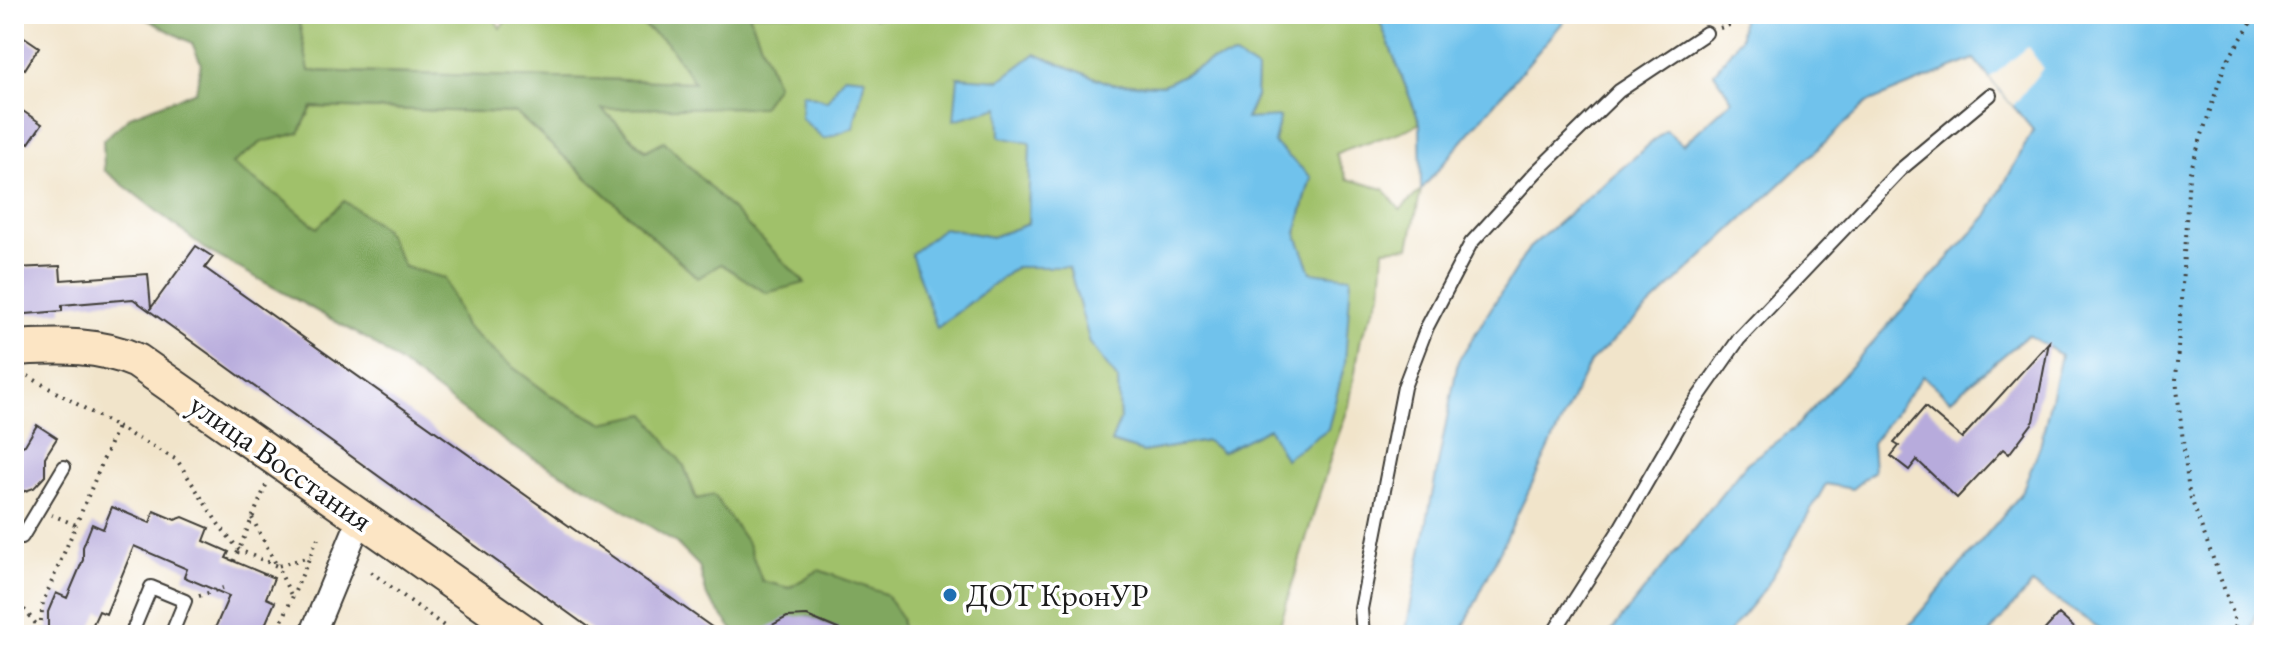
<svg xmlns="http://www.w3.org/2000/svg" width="2278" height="649" font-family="'EB Garamond',serif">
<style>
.green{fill:#a0c16a;stroke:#5e6e43;stroke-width:2;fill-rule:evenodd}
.forest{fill:#80a75e;stroke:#4e623d;stroke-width:2}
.water{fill:#70c2ec;stroke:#466f84;stroke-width:2}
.pier{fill:#f1e4ca}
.building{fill:#b7abdc}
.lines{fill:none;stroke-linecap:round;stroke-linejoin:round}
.service-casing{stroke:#3c3a36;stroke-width:16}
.minor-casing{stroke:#3c3a36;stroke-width:28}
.secondary-casing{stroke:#3c3a36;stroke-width:38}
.path{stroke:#3c3a36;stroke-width:4;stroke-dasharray:2 6;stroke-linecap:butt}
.service{stroke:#fff;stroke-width:12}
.minor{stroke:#fff;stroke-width:24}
.secondary{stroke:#fce5c4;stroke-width:34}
.poi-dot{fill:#1f6fb2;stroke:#fff;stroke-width:3}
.labels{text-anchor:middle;stroke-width:7;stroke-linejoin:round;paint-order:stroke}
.street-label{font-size:32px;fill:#1c1c1c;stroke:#fff}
.poi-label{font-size:32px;fill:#1c1c1c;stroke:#fff;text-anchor:start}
</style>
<rect width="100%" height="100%" fill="#fff"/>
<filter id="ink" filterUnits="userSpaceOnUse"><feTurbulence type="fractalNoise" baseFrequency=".0125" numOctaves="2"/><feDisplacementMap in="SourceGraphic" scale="16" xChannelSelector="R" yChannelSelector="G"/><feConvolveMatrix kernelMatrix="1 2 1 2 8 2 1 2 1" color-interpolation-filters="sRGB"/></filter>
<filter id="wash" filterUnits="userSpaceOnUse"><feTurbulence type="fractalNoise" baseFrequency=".006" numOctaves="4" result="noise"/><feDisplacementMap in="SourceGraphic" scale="32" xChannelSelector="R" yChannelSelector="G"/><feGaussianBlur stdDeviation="1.8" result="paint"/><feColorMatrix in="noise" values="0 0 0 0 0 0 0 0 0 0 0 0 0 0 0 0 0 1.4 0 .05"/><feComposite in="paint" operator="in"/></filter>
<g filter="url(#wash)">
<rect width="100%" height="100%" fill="#f1e4ca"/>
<!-- green -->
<path class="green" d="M297 14H492L500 28 512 14H627L667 43 695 82 309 71Z
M749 14H871L874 18 897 14H1377L1420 123C1394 138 1363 140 1336 154L1347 179 1384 189 1400 210 1421 190 1409 247 1384 249 1381 293 1361 338 1349 406 1332 453 1277 635H903L901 617 885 594 819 570 788 588 762 581 748 544 697 499 684 466 553 397 503 360 465 326 444 278 404 267 384 229 344 201 318 229 285 201 231 164 262 142 299 133 312 107 516 113 698 278 646 151 601 108 777 85ZM1035 54 1111 84 1163 85 1211 61 1235 56 1257 70 1256 96 1246 119 1311 177 1296 233 1311 273 1350 277 1269 427 1222 452 1207 441 1143 452 1111 442 1120 420 1118 380 1090 342 1069 267H1016L937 327 943 228 992 237 1028 224 1030 143 1000 107 958 77 1000 81ZM865 79 853 128 803 93 827 102Z"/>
<!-- forest -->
<path class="forest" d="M137 14H243L255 19 299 22 309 71 694 82 667 43 627 14H749L777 85 762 107 602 109 645 151 664 141 805 283 766 293 721 264 698 278 516 113 312 107 299 133 262 142 232 164 285 201 317 228 344 201 384 229 404 267 445 278 465 326 503 360 553 397 602 423 646 414 684 466 696 499 714 495 748 544 762 581 789 588 819 570 885 594 901 617 903 635H846L835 627 807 616 766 635H737L707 596 699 566 675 542 592 490 511 446 369 340 208 251 104 170 103 140 132 115 196 91 201 63 192 43Z"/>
<!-- water -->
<path class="water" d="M1377 14H1570L1421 190 1420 123Z
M1742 14H2264V605L2256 613 2251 635H2110L2032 584 1988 635H1901L2021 494 2040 446 2061 355 2028 335 1950 400 1923 376 1872 443 1874 471 1852 489 1826 484 1767 586 1727 635H1608L1747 463 1795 428 1987 216 2033 130 1974 59 1867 103 1590 362 1460 635H1405L1458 361 1529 248 1666 130 1683 145 1732 100 1714 73 1741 37Z
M1035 54 1111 84 1163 85 1211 61 1235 56 1257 70 1256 96 1246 119 1280 117 1274 143 1311 177 1296 233 1311 272 1351 277 1345 363 1328 429 1285 459 1269 428 1222 452 1207 441 1143 452 1111 442 1120 420 1118 380 1090 343 1069 267H1016L937 328 911 254 943 228 992 237 1028 224 1030 143 1000 137 999 107 954 120 958 77 1000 80Z
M844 76 865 78 853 128 824 139 801 118 802 93 827 101Z"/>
<!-- pier -->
<path class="pier" d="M2028 47 2043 68 2013 106 1990 78Z"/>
<g id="blocks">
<!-- building -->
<path class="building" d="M14 30 39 47 25 69 14 62Z
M14 105 42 124 29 143 14 132Z
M196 246 213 257 205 268 723 635H599L133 299 62 305V311L14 315V268L60 266 61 280 148 274 151 308Z
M2049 342 2034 421 2009 454 2003 449 1957 498 1917 460 1909 470 1891 456 1899 446 1894 443 1925 407 1962 438Z
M37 425 57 438 45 457V476L34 488 14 495V449L25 445Z
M112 507 150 523 154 511 175 520 183 517 209 528 204 541 229 552 226 558 274 578 266 598 275 602 265 625 257 635H212L229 596 184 577 187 569 134 546 106 614 99 611 88 635H48V612L56 593 67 598 83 560V547L92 524 103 529Z
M2059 614 2082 635H2040Z
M807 616 852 635H754L787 617Z"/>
</g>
</g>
<g filter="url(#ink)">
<use href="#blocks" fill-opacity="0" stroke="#3c3a36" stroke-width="2"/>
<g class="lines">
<defs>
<path id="service" d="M14 533 22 537 64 467
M131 635 151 587 185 601 171 635
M1363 635 1361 609 1404 387 1427 327 1471 243 1536 172 1619 91 1706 33
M1552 635 1618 532 1685 416 1739 339 1900 170 1990 95"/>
<path id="minor" d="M312 635 360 519"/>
<path id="secondary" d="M14 348C57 346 97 343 137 361L528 635"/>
</defs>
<!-- service casing -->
<use href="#service" class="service-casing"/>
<!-- minor casing -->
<use href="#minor" class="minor-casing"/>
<!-- secondary casing -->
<use href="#secondary" class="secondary-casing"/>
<!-- path -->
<path class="path" d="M1720 28 1764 14
M28 376 117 427 76 525
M117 427 177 460 219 525 239 550 277 566 292 597
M252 518 277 566 310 557
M234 561 267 483
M371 572 456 635
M199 596 223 588
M14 597 40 629 37 634
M40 629 43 602 76 525 52 515
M276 635 318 538
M2237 635 2233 613 2189 493 2176 380 2189 175 2225 64 2257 14"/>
<!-- service -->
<use href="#service" class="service"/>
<!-- minor -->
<use href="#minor" class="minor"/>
<!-- secondary -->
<use href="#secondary" class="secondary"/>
</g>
</g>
<!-- markers -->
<circle class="poi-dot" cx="950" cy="595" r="8"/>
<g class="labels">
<!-- street labels -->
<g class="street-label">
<text transform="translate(281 462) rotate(35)" y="11">улица Восстания</text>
</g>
<!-- poi labels -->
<g class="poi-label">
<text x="966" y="606">ДОТ КронУР</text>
</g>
</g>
<!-- margin -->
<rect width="2278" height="649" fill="none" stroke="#fff" stroke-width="48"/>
</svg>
